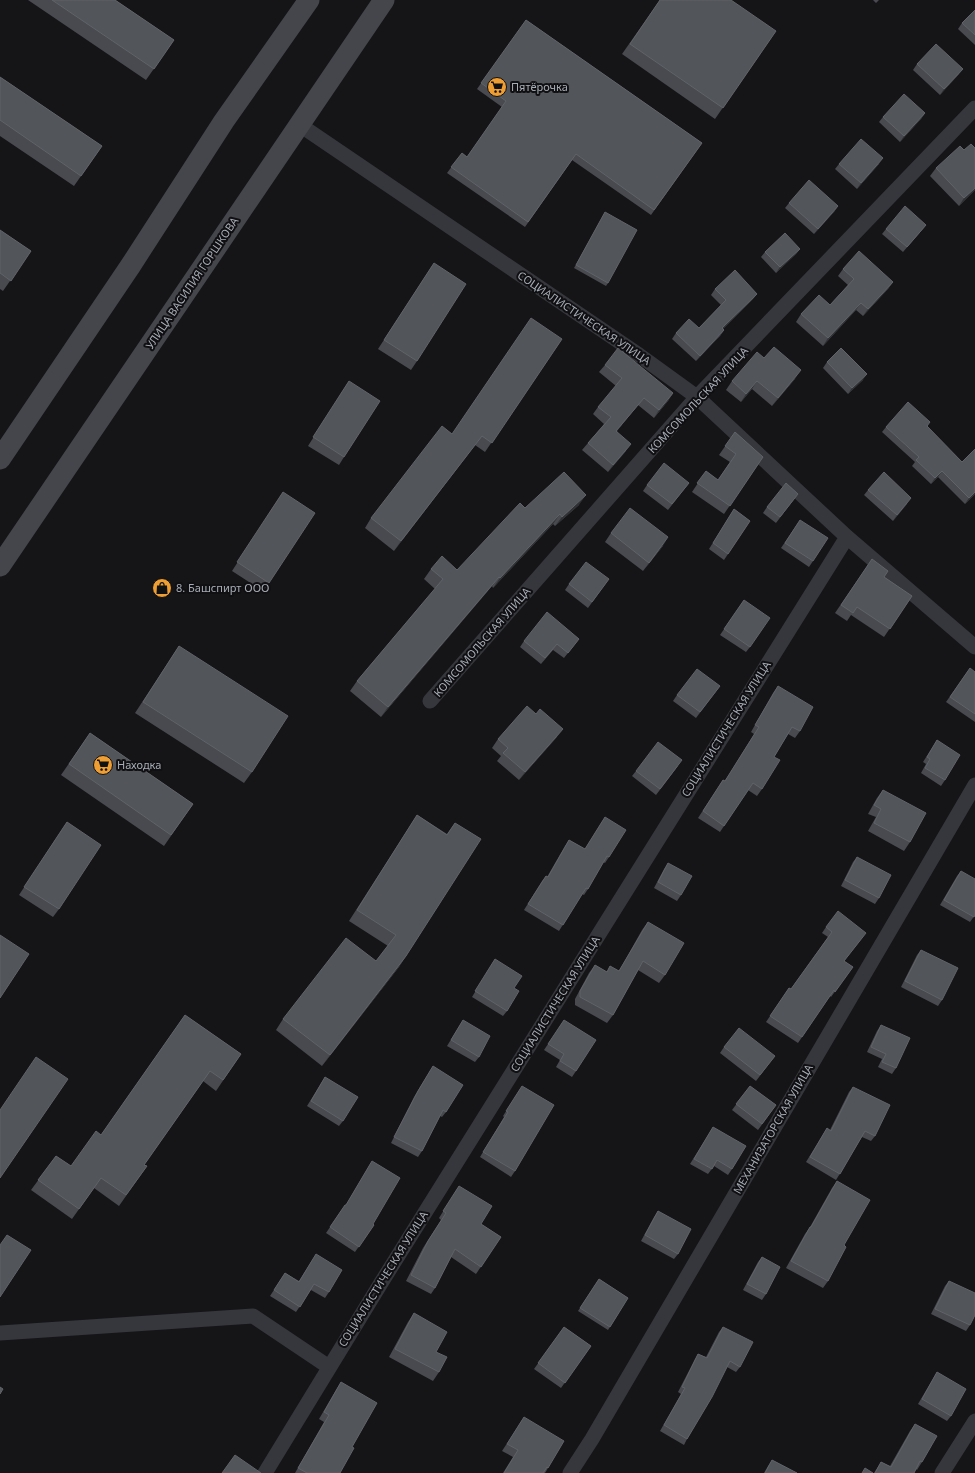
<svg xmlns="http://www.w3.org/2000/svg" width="975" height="1473" font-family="'Noto Sans',sans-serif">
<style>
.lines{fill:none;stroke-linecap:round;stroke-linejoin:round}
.street{stroke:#36373c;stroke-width:15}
.secondary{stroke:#44464c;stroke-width:21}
.wall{fill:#484a4f}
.shaded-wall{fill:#2f3134}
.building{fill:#52555a;stroke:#606369}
.labels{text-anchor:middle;stroke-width:4;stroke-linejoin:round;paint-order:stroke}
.poi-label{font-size:11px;fill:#a7adb7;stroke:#101012;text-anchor:start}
.street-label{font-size:11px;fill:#a7adb7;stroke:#101012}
</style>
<rect width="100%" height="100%" fill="#151517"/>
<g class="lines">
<!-- street -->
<path class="street" d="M300 125 639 355 697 397 847 537 975 647
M430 701 697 397 975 108
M0 1333 253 1316 329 1367
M265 1473 381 1283 847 537
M570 1473 592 1439 975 785
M942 1473 975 1421"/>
<!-- secondary -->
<path class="secondary" d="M0 459 131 265 224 121 309 0
M0 566 384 0"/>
</g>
<!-- wall -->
<path class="wall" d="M28 0H115L174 40 146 80Z
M660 0 776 31 715 119 622 54Z
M873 0H879L876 3Z
M975 10V45L958 29 962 23Z
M526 20 702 143 651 215 572 160 525 227 447 173 462 153 467 157 502 107 477 89Z
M917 64 959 74 940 95 913 70Z
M0 77 102 146 74 186 0 136Z
M925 113 921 119 900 142 879 122 883 117Z
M964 150 975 190 959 206 930 176 936 168Z
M839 164H879L857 189 835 169Z
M789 203 838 206 834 212 814 234 785 208Z
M605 212 608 283 606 286 574 268Z
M926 225 922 230 903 252 882 234 886 229Z
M0 230 31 251 3 291 0 289Z
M800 249 796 254 776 273 761 257 765 252Z
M434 263 417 361 411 370 378 349Z
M843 269 893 282 888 289 863 316 856 310 823 346 796 322 801 314 830 305 848 285 838 276Z
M715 289 757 294 753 299 723 329 724 330 720 336 696 361 672 339 676 333 699 328 721 305 711 295Z
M562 339 485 452 475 445 394 551 365 528 371 518 452 434Z
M764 358 795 379 772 406 752 389 741 402 726 390 732 381Z
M827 362 863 380 848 394 823 368Z
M605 365 673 393 668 401 654 418 638 405 617 431 626 451 608 472 582 450 588 443 604 424 593 414 598 407 616 386 599 372Z
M349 381 344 457 339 465 308 446Z
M886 427H927L975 494 965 504 938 477 931 484 912 466 915 462 882 432Z
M735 432 763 457 724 514 692 492 706 471 718 480 730 462 719 455Z
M689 483 668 510 643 491 647 485Z
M868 490 907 504 893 521 864 495Z
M283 492 269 583 263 591 232 571Z
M798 494 776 523 763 513 767 507Z
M579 505 555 526 553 524 493 588 492 586 381 717 350 691 357 681 435 589 424 579 431 569 457 570 525 508Z
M734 509 750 521 724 560 709 549Z
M800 520 813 561 809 567 781 548Z
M611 533 663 546 643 571 605 542Z
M872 559 884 577 912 596 884 637 851 615 847 621 835 613Z
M609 579 588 608 565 590 569 584Z
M744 600 750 647 746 652 720 635Z
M579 639 564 658 553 650 541 664 520 647 524 641Z
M179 646 252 772 244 783 135 713Z
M970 668 975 672V722L946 702Z
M720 686 696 718 673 701 677 695Z
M778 686 800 731 795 738 788 734 774 757 762 789 757 796 748 790 720 832 698 818 723 780 725 781 754 734 751 732 773 693Z
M90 733 193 804 164 846 61 775Z
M557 737 519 780 497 761 501 756 492 748 498 739Z
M937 740 945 780 941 786 921 773 926 764 923 762Z
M678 766 656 795 632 776 636 771Z
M883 790 910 842 904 851 868 831 876 817 868 814 877 798Z
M417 815 447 834 455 823 406 956 399 967 322 1066 276 1030 283 1019 376 961 388 946 349 921 410 826Z
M605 817 609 857 605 863 603 862 588 889 584 895 582 894 559 931 524 910 542 881 546 876 547 877 565 846 569 840 585 849Z
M67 822 59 909 53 917 19 895Z
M857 857 879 898 875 904 841 886 853 862Z
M668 863 681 895 677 901 654 888 664 869Z
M961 871 975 915 970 922 940 905 957 876Z
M648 922 665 975 659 983 638 970 613 1015 607 1023 575 1005V999L589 973 595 965 607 972 610 966 619 971 642 930Z
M826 927 862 938 844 961 853 967 831 997 830 996 798 1043 766 1022 789 988 791 989 828 937 822 933Z
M921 950 942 1000 938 1006 901 987 917 955Z
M495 959 514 988 507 1011 503 1016 472 997Z
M185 1015 241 1054 216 1091 203 1081 144 1165 147 1166 119 1206 94 1188 72 1219 31 1190 56 1156 71 1166 101 1135Z
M463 1020 479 1057 475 1062 447 1046Z
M564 1020 576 1071 572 1077 556 1067 560 1060 544 1050Z
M881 1025 896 1068 892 1074 878 1067 882 1059 867 1052 877 1031Z
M724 1047 775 1056 756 1081 720 1053Z
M433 1066 446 1112 442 1117 440 1116 422 1151 418 1157 391 1143 414 1097Z
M325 1077 343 1121 339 1126 307 1106Z
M522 1086 515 1171 511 1177 480 1157 504 1117 503 1116Z
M750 1086 776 1105 758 1130 732 1110Z
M853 1087 875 1136 871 1141 862 1137 836 1180 806 1162 827 1128 830 1130 849 1092Z
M713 1127 732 1169 728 1175 714 1166 708 1174 690 1164Z
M372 1161 373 1224 374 1225 355 1252 326 1233 345 1205H346Z
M837 1181 844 1245 828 1281 823 1288 786 1268 805 1234 810 1227 832 1188Z
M459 1186 481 1224 501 1237 476 1274 451 1257 435 1288 431 1294 406 1281 423 1248 441 1220 439 1218Z
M658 1211 678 1254 674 1259 641 1241 654 1217Z
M316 1254 329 1292 325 1298 311 1290 296 1312 270 1296 285 1273 299 1281Z
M762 1257 766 1294 762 1300 743 1290 758 1262Z
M599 1279 628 1298 608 1330 578 1311Z
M949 1281 970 1325 966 1331 931 1314 945 1286Z
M414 1313 436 1352 439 1372 433 1381 389 1357 408 1322Z
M564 1327 591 1346 561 1388 534 1369Z
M723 1327 740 1367 736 1372 727 1367 687 1439 684 1445 660 1431 681 1394 678 1392 695 1359 698 1354 706 1357 719 1332Z
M937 1372 951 1416 947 1421 918 1404Z
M341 1382 352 1447 340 1473H295L324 1422 319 1419 336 1390Z
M524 1417 548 1468 545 1473H503L513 1457 502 1451Z
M915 1424 922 1462 917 1470 916 1469 914 1473H874L881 1462 890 1466 910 1431Z
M772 1460 797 1473H764L768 1466Z"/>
<!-- shaded-wall -->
<path class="shaded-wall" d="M963 69 959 74 940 95 944 89Z
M925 113 921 119 900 142 904 136Z
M883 158 879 164 857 189 861 183Z
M975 188V190L959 206 964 198Z
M838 206 834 212 814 234 818 229Z
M800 249 796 254 776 273 780 267Z
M893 282 888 289 863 316 868 309Z
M757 294 753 299 718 334 722 328Z
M861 303 856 310 823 346 828 338Z
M724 330 720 336 696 361 700 356Z
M801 370 795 379 772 406 778 398Z
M867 374 863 380 848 394 852 388Z
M757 381 752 389 741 402 746 394Z
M673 393 668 401 654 418 659 410Z
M644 398 638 405 611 438 616 431Z
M482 436 475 445 394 551 401 541Z
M631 444 626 451 608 472 613 465Z
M942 471 938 477 931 484 935 478Z
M975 492V494L965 504 969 498Z
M586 495 579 505 555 526 562 517Z
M911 498 907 504 893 521 897 515Z
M560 514 553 524 493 588 500 578Z
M668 537 663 546 643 571 649 563Z
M499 577 492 586 381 717 388 707Z
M563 729 557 737 519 780 525 772Z
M406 956 399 967 322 1066 330 1055Z"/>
<!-- building -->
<path class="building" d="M52 0H115L174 40 154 69Z
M660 0H731L776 31 723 108 630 44Z
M975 10V35L962 23Z
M526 20 702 143 654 210 576 154 528 222 451 167 462 153 467 157 506 101 481 83Z
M936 44 963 69 944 89 917 64Z
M0 77 102 146 81 176 0 120Z
M904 94 925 113 904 136 883 117Z
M861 139 883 158 861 183 839 164Z
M971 144 975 148V188L964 198 936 168 960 146 964 150Z
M809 180 838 206 818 229 789 203Z
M905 206 926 225 907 247 886 229Z
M605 212 637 230 608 283 576 265Z
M0 230 31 251 11 281 0 273Z
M785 233 800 249 780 267 765 252Z
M859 251 893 282 868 309 861 303 828 338 801 314 819 295 830 305 854 279 843 269Z
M434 263 466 284 417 361 384 340Z
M735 270 757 294 722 328 724 330 700 356 676 333 689 319 699 328 726 300 715 289Z
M531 318 562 339 492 443 482 436 401 541 371 518 442 426 452 434Z
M774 347 801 370 778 398 757 381 746 394 732 381 757 352 764 358Z
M618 348 673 393 659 410 644 398 616 431 631 444 613 465 588 443 611 417 598 407 622 378 605 365Z
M841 348 867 374 852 388 827 362Z
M349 381 380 401 344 457 313 437Z
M908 402 930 422 927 426 962 462 975 449V492L969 498 942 471 935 478 916 460 919 457 886 427Z
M735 432 763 457 730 506 697 483 706 471 718 480 736 454 725 446Z
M664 463 689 483 672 504 647 485Z
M564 472 586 495 562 517 560 514 500 578 499 577 388 707 357 681 443 579 431 569 442 556 457 570 520 503 525 508Z
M884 472 911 498 897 515 868 490Z
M786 483 798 494 780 517 767 507Z
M283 492 315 513 269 583 237 562Z
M630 508 668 537 649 563 611 533Z
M734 509 750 521 728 554 713 543Z
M800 520 828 538 813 561 785 543Z
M872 559 888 571 884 577 912 596 890 629 857 607 853 613 841 605Z
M586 562 609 579 592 602 569 584Z
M744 600 770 618 750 647 724 629Z
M547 612 579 639 568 653 557 644 545 658 524 641Z
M179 646 288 716 252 772 143 702Z
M970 668 975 672V714L950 697Z
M697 669 720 686 700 712 677 695Z
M778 686 813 707 800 731 792 727 774 757 780 760 762 789 753 783 724 826 703 811 723 780 725 781 759 727 755 725Z
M527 706 536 714 540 709 563 729 525 772 503 753 508 748 498 739Z
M90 733 193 804 171 835 69 764Z
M937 740 960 755 945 780 925 768 930 759 927 757Z
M658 742 682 760 660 789 636 771Z
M883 790 926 813 910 842 874 823 881 809 874 805Z
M417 815 447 835 455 823 481 839 406 956 330 1055 283 1019 346 938 376 961 396 935 357 910Z
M605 817 626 830 609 857 607 856 588 889 586 888 563 925 528 904 546 876 548 877 569 840 585 849Z
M67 822 101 845 59 909 24 887Z
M857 857 891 875 879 898 845 880Z
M668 863 692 876 681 895 658 882Z
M961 871 975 879V915L974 917 944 900Z
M838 911 866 933 844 961 853 967 835 992 834 990 802 1037 770 1016 789 988 791 989 832 932 826 927Z
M648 922 684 943 665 975 643 961 613 1015 580 997V991L595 965 607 972 610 966 619 971Z
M0 935 29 954 0 998Z
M921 950 958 968 942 1000 905 981Z
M495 959 522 976 514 988 519 991 507 1011 475 991Z
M185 1015 241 1054 223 1080 210 1071 144 1165 147 1166 126 1195 101 1178 79 1209 38 1180 56 1156 71 1166 96 1131 101 1135Z
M463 1020 490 1036 479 1057 451 1040Z
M564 1020 596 1040 576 1071 560 1061 564 1054 548 1044Z
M881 1025 910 1038 896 1068 882 1062 886 1054 871 1047Z
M739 1028 775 1056 760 1075 724 1047Z
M36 1057 68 1079 0 1178V1110Z
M433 1066 463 1085 446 1112 443 1110 422 1151 394 1137 418 1091Z
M325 1077 358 1097 343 1121 311 1101Z
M522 1086 554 1105 515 1171 483 1152 508 1112 506 1111Z
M750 1086 776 1105 762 1124 736 1104Z
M853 1087 890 1105 875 1136 865 1131 840 1174 810 1157 827 1128 831 1131Z
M713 1127 746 1146 732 1169 717 1160 712 1169 694 1159Z
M372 1161 400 1178 373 1224 374 1225 359 1247 330 1227 345 1205H346Z
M837 1181 870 1200 844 1245 846 1247 828 1281 791 1261 810 1227H811Z
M459 1186 492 1206 481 1224 501 1237 481 1267 455 1249 435 1288 411 1275 428 1241 446 1213 443 1211Z
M658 1211 691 1229 678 1254 645 1235Z
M7 1235 31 1250 0 1297V1245Z
M316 1254 342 1270 329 1292 314 1284 300 1307 274 1290 285 1273 299 1282Z
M762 1257 780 1267 766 1294 747 1284Z
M599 1279 628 1298 610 1327 580 1308Z
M949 1281 975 1293V1315L970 1325 935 1309Z
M414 1313 447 1332 436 1352 447 1357 439 1372 395 1349Z
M564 1327 591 1346 565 1383 538 1363Z
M723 1327 753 1342 740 1367 730 1361 712 1397 687 1439 664 1425 685 1388 682 1387 698 1354 707 1358Z
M937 1372 966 1389 951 1416 922 1399Z
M341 1382 377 1403 352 1447 354 1448 340 1473H307L298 1468 329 1415 324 1412Z
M0 1387 3 1389 0 1394Z
M524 1417 564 1441 548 1468 547 1467 543 1473H504L518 1450 507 1444Z
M915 1424 937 1436 922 1462 920 1461 914 1473H875L881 1462 891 1467Z
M235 1455 261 1473H222Z
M772 1460 797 1473H765Z
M865 1468 873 1473H862Z"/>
<!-- icons -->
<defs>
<symbol id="supermarket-disc" viewBox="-11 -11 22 22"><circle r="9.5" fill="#ef9e34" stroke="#101012"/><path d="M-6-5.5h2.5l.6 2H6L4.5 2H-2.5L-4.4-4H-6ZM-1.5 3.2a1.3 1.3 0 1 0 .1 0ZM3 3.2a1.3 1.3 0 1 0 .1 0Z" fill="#111"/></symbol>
<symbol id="shop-disc" viewBox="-11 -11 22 22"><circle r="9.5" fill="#ef9e34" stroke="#101012"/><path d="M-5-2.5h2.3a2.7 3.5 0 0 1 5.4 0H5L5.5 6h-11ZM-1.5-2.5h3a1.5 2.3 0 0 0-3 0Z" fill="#111"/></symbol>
</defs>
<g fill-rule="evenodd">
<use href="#supermarket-disc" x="486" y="76" width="22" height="22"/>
<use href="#shop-disc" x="151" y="577" width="22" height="22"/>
<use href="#supermarket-disc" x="92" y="754" width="22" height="22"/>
</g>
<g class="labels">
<!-- poi labels -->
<g class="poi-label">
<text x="511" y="91">Пятёрочка</text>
<text x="176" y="592">8. Башспирт ООО</text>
<text x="117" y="769">Находка</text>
</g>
<!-- street labels -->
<g class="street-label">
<text transform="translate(192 283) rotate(-56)" y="4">УЛИЦА ВАСИЛИЯ ГОРШКОВА</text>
<text transform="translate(584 318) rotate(34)" y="4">СОЦИАЛИСТИЧЕСКАЯ УЛИЦА</text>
<text transform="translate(698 400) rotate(-47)" y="4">КОМСОМОЛЬСКАЯ УЛИЦА</text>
<text transform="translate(482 642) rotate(-49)" y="4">КОМСОМОЛЬСКАЯ УЛИЦА</text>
<text transform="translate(726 729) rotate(-58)" y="4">СОЦИАЛИСТИЧЕСКАЯ УЛИЦА</text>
<text transform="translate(555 1004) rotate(-58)" y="4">СОЦИАЛИСТИЧЕСКАЯ УЛИЦА</text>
<text transform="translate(773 1129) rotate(-60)" y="4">МЕХАНИЗАТОРСКАЯ УЛИЦА</text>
<text transform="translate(383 1279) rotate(-58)" y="4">СОЦИАЛИСТИЧЕСКАЯ УЛИЦА</text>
</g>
</g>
</svg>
